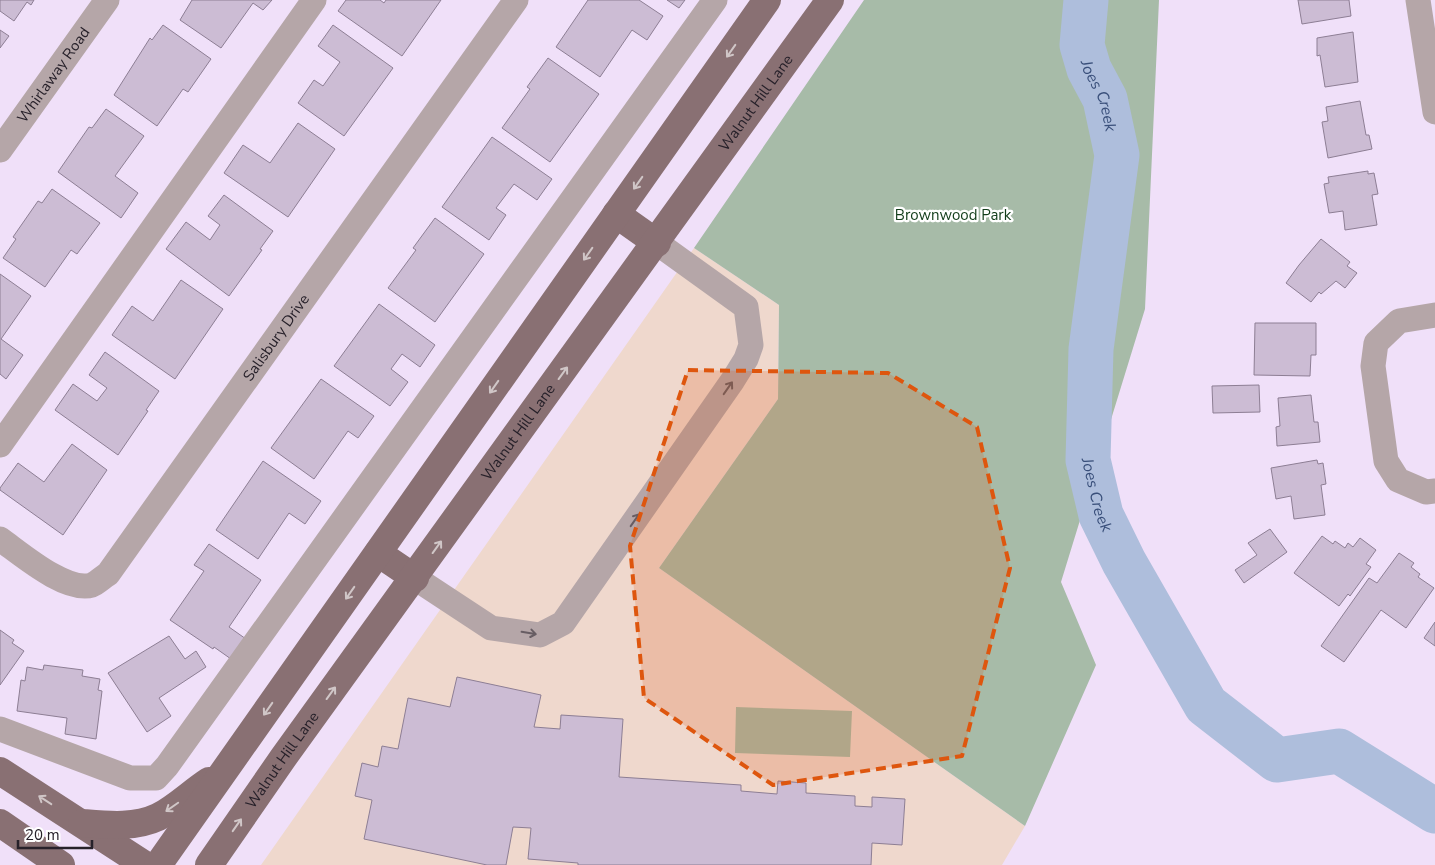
<svg xmlns="http://www.w3.org/2000/svg" width="1435" height="865" font-family="'Nunito Sans',sans-serif">
<style>
.education{fill:#efd8cd}
.green{fill:#a7bba8}
.lines{fill:none;stroke-linecap:round;stroke-linejoin:round}
.river{stroke:#aebedc;stroke-width:45}
.building{fill:#ccbcd4;stroke:#8d7e94}
.minor{stroke:#b5a6a8;stroke-width:25}
.major{stroke:#897073;stroke-width:28}
.oneway{stroke:#d0c6c7}
.oneway2{stroke:#675d63}
.marked{fill:#de560e;fill-opacity:0.2;stroke:#de560e;stroke-width:4;stroke-dasharray:10 6;stroke-linejoin:round}
.labels{text-anchor:middle;stroke-width:4.5;stroke-linejoin:round;paint-order:stroke}
.street-label{font-size:15px;fill:#27212a;stroke:#fff}
.park-label{font-size:15px;fill:#113c19;stroke:#fff}
.water-label{font-size:16px;font-style:italic;fill:#394f7a;stroke:#fff}
</style>
<rect width="100%" height="100%" fill="#f0e0f9"/>
<!-- education -->
<path class="education" d="M694 248 779 305 778 399 659 568 1025 826 1002 865H261Z"/>
<!-- green -->
<path class="green" d="M864 0H1159L1145 309 1061 582 1096 665 1025 826 659 568 778 399 779 305 694 248Z
M736 707 852 711 850 757 735 753Z"/>
<g class="lines">
<!-- river -->
<path class="river" id="s1" d="M1086 0 1082 45 1089 69 1105 99 1117 155 1091 349 1088 460 1101 515 1124 562 1206 705 1277 760 1339 751 1435 811"/>
</g>
<!-- building -->
<path class="building" d="M0 0H34L31 5 27 2 14 21 0 11Z
M192 0H272L263 10 253 3 221 48 180 20Z
M346 0H380L384 3 386 0H441L402 56 338 11Z
M588 0H639L663 16 647 40 632 30 600 77 556 47Z
M667 0H685L679 8Z
M1298 0H1349L1351 16 1302 24Z
M163 25 211 59 188 92 183 89 157 126 114 95 150 38 152 40Z
M333 25 393 68 344 136 298 103 314 80 323 86 340 62 318 46Z
M0 30 9 36 0 48Z
M1353 32 1358 82 1325 87 1320 55 1317 56V38Z
M548 58 599 94 550 162 502 128 530 89 527 87Z
M1360 101 1366 135H1369L1372 149 1328 158 1322 122 1328 121 1326 107Z
M106 109 144 136 115 176 138 193 121 218 58 172 89 127 92 128Z
M298 123 335 149 288 217 224 173 243 145 270 163Z
M492 137 552 179 537 200 514 184 496 208 506 215 489 240 442 207Z
M1368 171V174L1374 173 1378 194 1372 195 1377 225 1345 230 1343 211 1329 213 1324 184 1329 183 1328 177Z
M52 189 100 223 77 254 71 250 45 287 3 258 16 239 13 237 38 201 42 203Z
M224 195 273 231 260 249 262 250 229 296 166 249 186 222 210 240 220 225 208 216Z
M435 218 484 254 435 322 388 288 416 250 413 248Z
M1321 239 1350 262 1347 266 1357 273 1345 288 1336 281 1321 294 1319 292 1311 302 1286 283 1299 265Z
M0 274 31 296 1 339 23 355 6 379 0 374Z
M181 280 223 309 175 379 112 335 132 306 153 321Z
M379 304 435 345 420 367 402 354 391 369 408 382 390 406 334 366Z
M1255 323H1316V355H1311L1310 376 1254 375Z
M105 352 159 391 146 410 148 411 118 455 55 410 73 384 97 401 107 388 89 375Z
M321 379 374 416 358 438 348 431 314 479 271 448Z
M1259 385 1260 412 1213 413 1212 386Z
M1311 395 1314 422H1318L1320 442 1277 446 1276 427 1280 426 1278 398Z
M72 444 107 470 63 535 0 490V488L18 463 44 482Z
M1317 460 1318 464 1323 463 1326 484 1321 485 1325 515 1294 519 1291 496 1276 499 1271 468Z
M263 461 321 501 305 524 289 513 258 559 216 530Z
M1270 529 1287 552 1244 583 1235 570 1257 555 1248 543Z
M1322 536 1333 544 1335 541 1345 548 1348 543 1353 547 1360 538 1376 550 1366 564 1371 567 1350 596 1348 594 1339 606 1294 573Z
M209 544 261 580 229 627 246 639 231 659 214 647 213 649 170 620 204 571 194 565Z
M1399 553 1414 563 1411 567 1420 574 1418 577 1434 588 1406 628 1381 610 1344 662 1321 646 1369 578 1377 583Z
M1435 622V646L1424 638Z
M0 630 14 640 12 643 24 651 0 685Z
M169 636 185 659 196 651 206 667 159 698 171 716 147 732 108 673Z
M44 665 83 670 82 676 100 679 98 690 102 691 96 739 65 734 67 718 17 711 21 680 25 681 27 667 43 670Z
M457 677 541 695 534 727 560 729 561 715 623 719 619 777 741 785V791L777 794 778 781 806 783V793L855 796V806L872 807V797L905 799 902 845 872 843 871 865H578V863L528 859 531 828 513 827 506 865H487L364 839 372 800 355 796 362 763 378 767 382 746 398 749 408 698 450 707Z"/>
<g class="lines">
<!-- minor -->
<g class="minor">
<path d="M1418 0 1435 112"/>
<path id="s2" d="M0 150 107 0"/>
<path d="M1435 315 1399 321 1376 343 1373 366 1386 461 1398 480 1426 492 1435 491"/>
<path d="M0 445 314 0"/>
<path id="s3" d="M0 539C20 553 66 593 92 585 97 583 103 577 108 574L516 0"/>
<path d="M415 578 491 628 540 635 563 623 733 380 746 359 751 345 746 307 657 243"/>
<path d="M0 729 130 778H156L167 766 715 0"/>
</g>
<!-- major -->
<g class="major">
<path d="M616 214 657 243"/>
<path d="M378 553 415 578"/>
<path d="M0 771 145 865"/>
<path d="M0 823 61 865"/>
<path d="M82 823C107 825 135 828 158 817 176 808 192 792 209 781"/>
<path d="M158 865 767 0"/>
<path id="s4" d="M209 865 283 758 830 0"/>
</g>
</g>
<!-- one-way arrows -->
<defs><path id="oneway-shaft" d="M-6 0H5M1.5-3L5.5 0L1.5 3" fill="none" stroke-width="1.6" stroke-linecap="round" stroke-linejoin="round" transform="scale(1.25)"/></defs>
<g class="oneway">
<use href="#oneway-shaft" transform="translate(731 51) rotate(125)"/>
<use href="#oneway-shaft" transform="translate(638 183) rotate(125)"/>
<use href="#oneway-shaft" transform="translate(588 254) rotate(125)"/>
<use href="#oneway-shaft" transform="translate(563 373) rotate(-54)"/>
<use href="#oneway-shaft" transform="translate(494 387) rotate(125)"/>
<use href="#oneway-shaft" transform="translate(437 547) rotate(-54)"/>
<use href="#oneway-shaft" transform="translate(350 593) rotate(125)"/>
<use href="#oneway-shaft" transform="translate(331 693) rotate(-54)"/>
<use href="#oneway-shaft" transform="translate(268 709) rotate(125)"/>
<use href="#oneway-shaft" transform="translate(45 800) rotate(-147)"/>
<use href="#oneway-shaft" transform="translate(172 807) rotate(145)"/>
<use href="#oneway-shaft" transform="translate(237 825) rotate(-55)"/>
</g>
<g class="oneway2">
<use href="#oneway-shaft" transform="translate(728 388) rotate(-55)"/>
<use href="#oneway-shaft" transform="translate(635 520) rotate(-55)"/>
<use href="#oneway-shaft" transform="translate(529 633) rotate(9)"/>
</g>
<!-- marked area -->
<path class="marked" d="M688 370 888 373 977 427 1010 568 962 756 773 785 644 698 630 546Z"/>
<g class="labels">
<!-- street labels -->
<g class="street-label">
<text dy="5" stroke="none"><textPath href="#s2" startOffset="92">Whirlaway Road</textPath></text>
<text dy="5" stroke="none"><textPath href="#s4" startOffset="938">Walnut Hill Lane</textPath></text>
<text dy="5" stroke="none"><textPath href="#s3" startOffset="415">Salisbury Drive</textPath></text>
<text dy="5" stroke="none"><textPath href="#s4" startOffset="532">Walnut Hill Lane</textPath></text>
<text dy="5" stroke="none"><textPath href="#s4" startOffset="128">Walnut Hill Lane</textPath></text>
</g>
<!-- park labels -->
<g class="park-label">
<text x="953" y="220">Brownwood Park</text>
</g>
<!-- water labels -->
<g class="water-label">
<text dy="6" stroke="none"><textPath href="#s1" startOffset="99">Joes Creek</textPath></text>
<text dy="6" stroke="none"><textPath href="#s1" startOffset="504">Joes Creek</textPath></text>
</g>
</g>
<!-- scale -->
<path d="M18 840v8h74v-8" fill="none" stroke="#27212a" stroke-width="2.5"/>
<text x="25" y="840" font-size="15" fill="#27212a" stroke="#ffffff" stroke-width="4" paint-order="stroke">20 m</text>
</svg>
